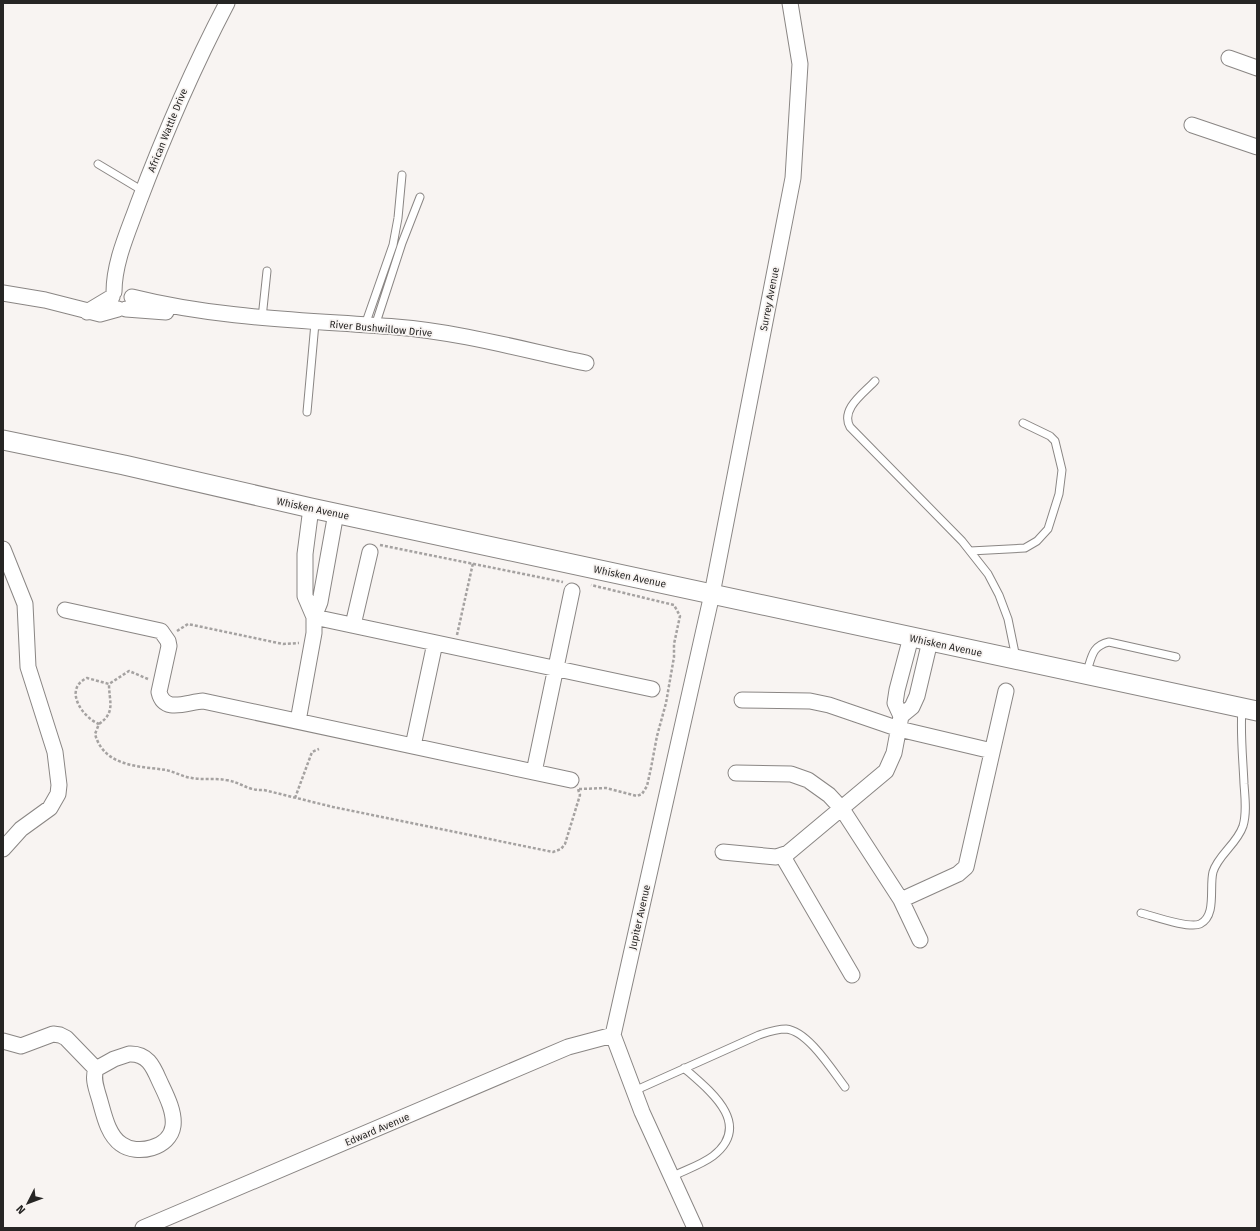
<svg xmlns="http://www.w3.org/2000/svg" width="1260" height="1231" font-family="'Fira Sans',sans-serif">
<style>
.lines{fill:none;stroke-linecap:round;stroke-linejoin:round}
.service-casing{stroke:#8a8684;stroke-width:9}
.minor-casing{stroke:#8a8684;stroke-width:17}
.tertiary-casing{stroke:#8a8684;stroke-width:21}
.path{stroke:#a5a2a1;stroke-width:2.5;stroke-dasharray:3 2;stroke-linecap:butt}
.service{stroke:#fff;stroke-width:7}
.minor{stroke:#fff;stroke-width:15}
.tertiary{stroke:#fff;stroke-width:19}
.labels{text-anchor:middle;stroke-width:3.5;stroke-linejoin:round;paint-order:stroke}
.street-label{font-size:10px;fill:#262524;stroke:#f8f4f2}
</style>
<rect width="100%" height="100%" fill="#f8f4f2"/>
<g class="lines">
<defs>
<path id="service" d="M98 164 143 191
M262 318 267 271
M365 325 393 245 398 218 402 175
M375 326 402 243 420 197
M875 381C864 393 840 409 850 427L962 541 988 574 999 595 1008 619 1016 658
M307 412 315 323
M970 551 1025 548 1037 541 1048 529 1059 494 1062 470 1055 441 1050 436 1023 423
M1086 674C1092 658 1091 646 1109 642L1176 657
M1141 913C1153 916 1189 929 1200 924 1217 916 1209 887 1213 872 1218 855 1237 844 1243 826 1247 813 1245 798 1244 784 1243 759 1240 733 1242 708
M634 1091 759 1035C768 1032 776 1029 786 1029 808 1031 832 1070 845 1087
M671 1177C685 1170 701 1165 713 1156 754 1124 709 1090 684 1068"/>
<path id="minor" d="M1229 58 1257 68
M1192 125 1257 147
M114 292C114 262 128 232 138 204 164 135 193 68 227 3
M3 293 45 300 100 314 118 309
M132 297C220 319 306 320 396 327 460 332 524 350 586 363
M126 309 166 312
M87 312 112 297
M311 508 305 554V596L314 617
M3 549 25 604 28 667 55 752 59 785 58 794 50 808 21 829 3 849
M65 610 161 631 168 641 169 646 159 692C164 714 187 702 203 701L571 780
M314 617 652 689
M353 625 370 552
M742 700 810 701 829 705 899 729 992 751
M901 716 912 707 917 696 930 641
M298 721 314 633V617L320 602 336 513
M413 746 435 643
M534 772 572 591
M736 773 791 774 808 780 829 795 842 809 901 900 920 940
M723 852 776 857 788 853 886 771 894 753 901 716 895 703 897 690 911 637
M782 855 852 975
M901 900 958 874 966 867 1006 691
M3 1041 21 1046 53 1034 60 1035 66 1038 96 1069
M129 1054C147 1053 153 1066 159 1080 165 1093 175 1111 173 1126 170 1148 137 1156 121 1144 108 1135 104 1115 100 1101 97 1090 92 1079 96 1069L114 1059Z
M143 1228 568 1047 613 1035
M695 1228 642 1112 613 1035 712 594 793 178 800 64 790 3"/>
<path id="tertiary" d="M3 440 124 465 311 508 1257 711"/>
</defs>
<!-- service casing -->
<use href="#service" class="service-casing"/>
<!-- minor casing -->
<use href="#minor" class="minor-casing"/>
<!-- tertiary casing -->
<use href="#tertiary" class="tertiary-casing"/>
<!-- path -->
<path class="path" d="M380 545 563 582
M177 631 188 624 283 644 299 643
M457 635 473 563
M148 679 129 671 109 684 87 678C63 689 82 717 99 724L95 734C104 767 139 766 166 770 175 772 183 777 192 778 203 780 215 778 226 780 241 782 247 791 264 790L333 807 553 852 561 849 565 844 580 795 578 789
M99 724C116 712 109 702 109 684
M579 789 606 788 637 796 642 794 647 786 651 768 657 736 666 703 674 657V644L680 616 674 605 591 585
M295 798 312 752 319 749"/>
<!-- service -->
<use href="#service" class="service"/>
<!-- minor -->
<use href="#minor" class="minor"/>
<!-- tertiary -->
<use href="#tertiary" class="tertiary"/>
</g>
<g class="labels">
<!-- street labels -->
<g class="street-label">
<text transform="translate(167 130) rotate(-68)" y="4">African Wattle Drive</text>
<text transform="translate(769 299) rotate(-79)" y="4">Surrey Avenue</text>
<text transform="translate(381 328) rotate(5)" y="4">River Bushwillow Drive</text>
<text transform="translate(313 508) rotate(12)" y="4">Whisken Avenue</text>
<text transform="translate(630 576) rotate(12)" y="4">Whisken Avenue</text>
<text transform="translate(946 645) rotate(12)" y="4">Whisken Avenue</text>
<text transform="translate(639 917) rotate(-77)" y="4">Jupiter Avenue</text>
<text transform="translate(377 1129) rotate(-23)" y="4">Edward Avenue</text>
</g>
</g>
<!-- border -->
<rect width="1260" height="1231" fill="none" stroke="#262524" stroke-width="8"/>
<!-- north arrow -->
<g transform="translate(28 1203) rotate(228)" stroke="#f8f4f2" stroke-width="3" paint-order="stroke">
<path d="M0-3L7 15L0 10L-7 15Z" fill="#262524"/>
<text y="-6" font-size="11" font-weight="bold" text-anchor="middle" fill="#262524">N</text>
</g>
</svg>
